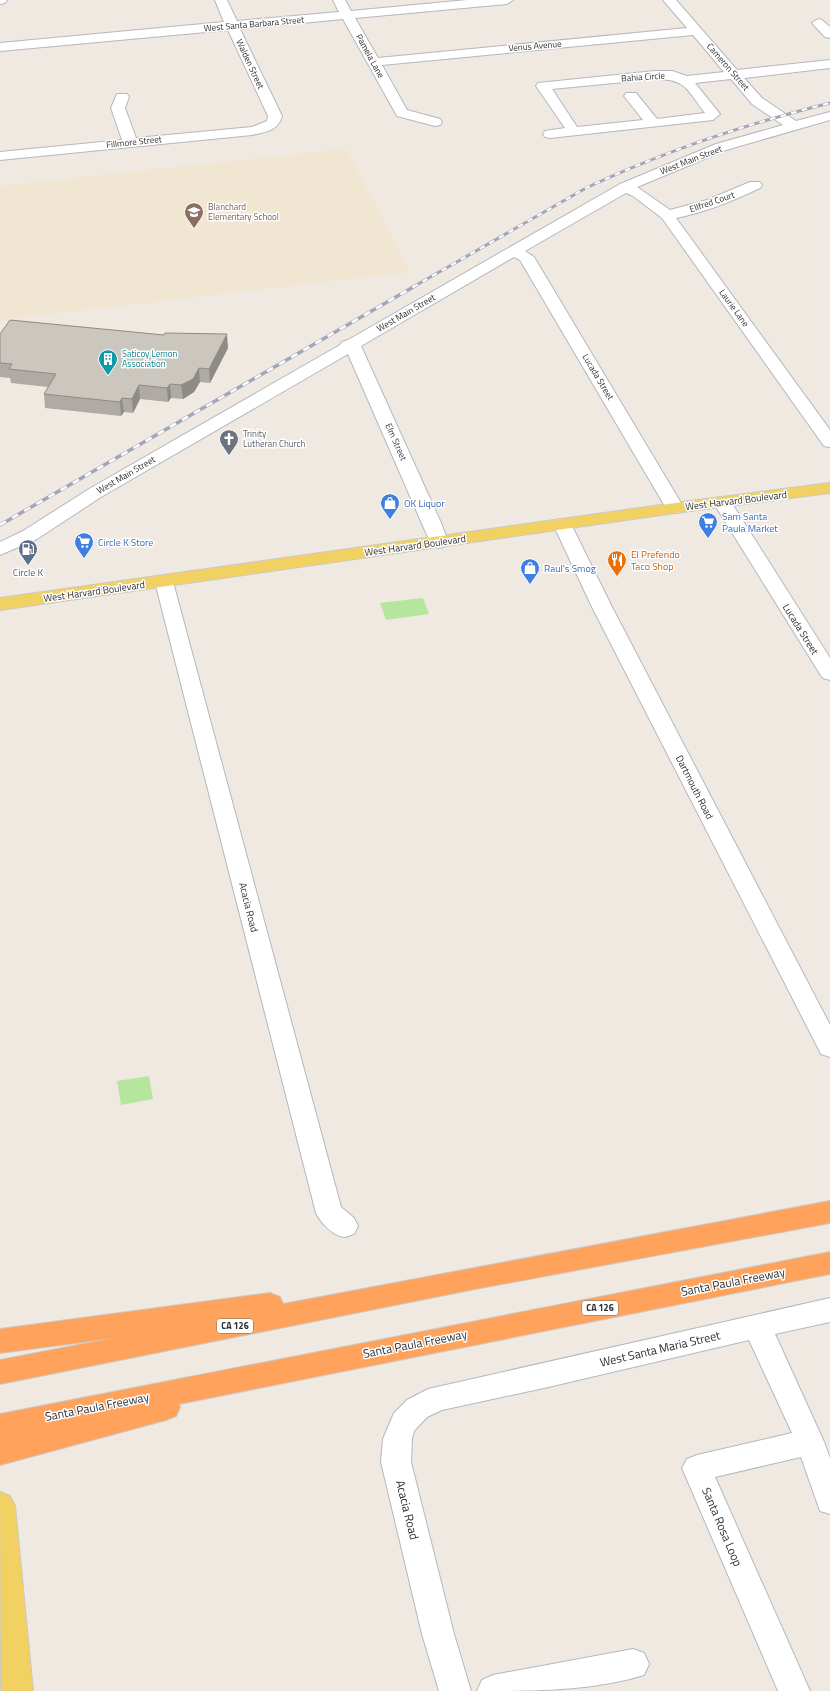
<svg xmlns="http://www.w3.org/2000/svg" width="830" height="1691" font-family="'Titillium Web',sans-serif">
	<rect width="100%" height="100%" fill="#efe9e1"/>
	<polygon fill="#f0e6d1" points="346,149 410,272 0,320 0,186"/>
	<g fill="#b6e59e">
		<polygon points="423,598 429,614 386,620 380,603"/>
		<polygon points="149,1076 153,1099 121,1105 117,1081"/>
	</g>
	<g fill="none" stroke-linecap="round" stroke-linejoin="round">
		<g stroke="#b4b7c1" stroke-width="2">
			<g id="minor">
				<polygon points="0,0 7,0 5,3 0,4"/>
				<path d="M215 0H227L237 21 339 12 333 0H345L351 11 467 0H513L507 4 355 18 378 58 687 28 663 0H676L737 70 830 60V68L744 78 762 98 796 121 830 112V120L726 150 637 187 670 210 707 200 750 182H760L762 185 760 188C733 201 706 212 676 218L830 430V447L824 446 662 218 633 196 626 193 525 251 534 257 684 508 681 512 675 513 669 512 666 508 520 260 514 257 361 346 442 525 448 542 446 546 439 548 432 546 430 542 348 354 101 497 37 539 0 555V542L23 531 89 489 340 345 342 342 348 340 620 184 716 144 783 125 752 104 731 79 695 83 720 114 713 120 550 138 545 137 543 134 545 131 565 128 536 86 538 83 655 71H672L687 76 724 72 693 35 382 65 407 110 440 119 442 122 440 125 435 126 397 116 343 19 240 29 282 116C278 131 265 132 252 135L0 160V152L122 140 111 108 117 94H127L129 97 125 108 136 138 252 127 267 121 268 116 228 30 0 51V43L224 22ZM655 79C687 79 687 90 705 113L657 119 636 93H626L624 96 643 120 577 127 552 89Z"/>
				<polygon points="818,19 822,20 830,27 830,38 825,37 812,23"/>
				<polygon points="722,497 728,498 731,502 830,658 830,680 823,678 820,674 713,502 716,498"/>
				<polygon points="562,519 568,520 571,524 612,607 830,1025 830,1057 821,1054 818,1048 592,607 553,524 556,520"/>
				<path d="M164 576 171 578 173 582 341 1207 354 1218 358 1226 354 1234C352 1234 348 1237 345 1237 334 1237 320 1222 316 1213L155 582 157 578Z"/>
				<polygon points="830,1298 830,1322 775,1334 824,1442 830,1458 830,1514 820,1511 801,1457 715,1477 810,1691 778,1691 682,1468 687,1459 697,1455 792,1433 749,1340 544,1388 442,1410 427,1417 414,1431 412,1439 411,1462 454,1634 471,1691 439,1691 422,1634 381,1462 383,1439 394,1413 407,1400 428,1389"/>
				<path d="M633 1649 644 1653 649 1664 644 1675C592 1691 532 1691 477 1691L482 1680 493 1675Z"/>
			</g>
		</g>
		<g stroke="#c9c9c9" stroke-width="2">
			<g id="major">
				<polygon points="830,483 830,493 675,513 0,610 0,598 675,503"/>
				<polygon points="0,1492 10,1496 15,1506 33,1691 1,1691"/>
			</g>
		</g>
		<g stroke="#c9c9c9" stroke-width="2">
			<g id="highway">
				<polygon points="830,1201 830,1223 470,1290 0,1384 0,1360 114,1338 0,1353 0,1329 270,1293 280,1297 283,1304"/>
				<polygon points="830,1252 830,1274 179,1404 180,1407 176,1416 166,1420 0,1465 0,1414"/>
			</g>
		</g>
		<use href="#minor" fill="#fff" fill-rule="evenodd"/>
		<use href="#major" fill="#f2d163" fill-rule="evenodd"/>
		<use href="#highway" fill="#ffa35c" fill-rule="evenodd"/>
		<g stroke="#a3a6b8" stroke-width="3">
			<path id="rail-far1" d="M413 287 586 188C665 151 746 124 830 103"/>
		</g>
		<g stroke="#a3a6b8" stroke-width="3.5">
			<polyline id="rail" points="0,525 415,286"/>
		</g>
		<use href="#rail-far1" stroke="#fff" stroke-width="2" stroke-dasharray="5.5" stroke-linecap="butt"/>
		<use href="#rail" stroke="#fff" stroke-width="2.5" stroke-dasharray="7" stroke-linecap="butt"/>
	</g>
	<polygon fill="#afaba4" points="0,334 228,348 210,383 200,382 194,392 183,399 171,398 168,402 140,399 133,413 124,412 121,416 45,408 44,394 48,387 11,383 10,378 0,377"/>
	<g fill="#8e8b86">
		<polygon points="227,334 228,348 210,383 209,369"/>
		<polygon points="199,368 200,382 194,392 183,399 181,385"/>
		<polygon points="170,384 171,398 168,402 167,388"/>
		<polygon points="139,385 140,399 133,413 132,399"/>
		<polygon points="122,398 124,412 121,416 120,402"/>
	</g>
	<polygon fill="#cbc7bf" stroke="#8e8b86" points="10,320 164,335 165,333 227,334 209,369 199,368 193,379 181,385 170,384 167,388 139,385 132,399 122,398 120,402 44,394 56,374 9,369 12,364 0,363 0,334"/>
	<defs>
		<g id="school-pin" transform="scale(1)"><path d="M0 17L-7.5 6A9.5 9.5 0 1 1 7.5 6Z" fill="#8d6e63" stroke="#fff"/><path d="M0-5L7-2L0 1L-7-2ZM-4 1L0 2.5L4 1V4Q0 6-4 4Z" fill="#fff"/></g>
		<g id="building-pin" transform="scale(1)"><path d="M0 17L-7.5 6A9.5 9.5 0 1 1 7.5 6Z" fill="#0f9aa8" stroke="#fff"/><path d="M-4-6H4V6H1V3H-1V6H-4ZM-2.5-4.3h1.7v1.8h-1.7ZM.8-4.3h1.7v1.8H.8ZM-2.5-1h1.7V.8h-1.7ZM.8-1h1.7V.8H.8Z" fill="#fff"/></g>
		<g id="church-pin" transform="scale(1)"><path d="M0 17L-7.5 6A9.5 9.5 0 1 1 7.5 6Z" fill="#6b7280" stroke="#fff"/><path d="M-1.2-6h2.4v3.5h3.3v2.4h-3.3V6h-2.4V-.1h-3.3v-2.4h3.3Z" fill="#fff"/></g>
		<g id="shop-pin" transform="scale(1)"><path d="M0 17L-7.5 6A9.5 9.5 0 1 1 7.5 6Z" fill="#3f7fe0" stroke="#fff"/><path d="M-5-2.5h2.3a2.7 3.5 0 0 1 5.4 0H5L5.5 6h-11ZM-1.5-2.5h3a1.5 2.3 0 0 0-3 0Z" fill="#fff"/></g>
		<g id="supermarket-pin" transform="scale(1)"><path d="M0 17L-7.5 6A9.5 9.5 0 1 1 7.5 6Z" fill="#3f7fe0" stroke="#fff"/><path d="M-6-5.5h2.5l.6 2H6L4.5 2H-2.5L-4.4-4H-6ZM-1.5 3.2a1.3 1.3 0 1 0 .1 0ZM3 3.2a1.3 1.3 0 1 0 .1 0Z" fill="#fff"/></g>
		<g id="fuel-pin" transform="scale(1)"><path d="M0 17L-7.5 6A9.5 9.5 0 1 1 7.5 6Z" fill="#5c6f8a" stroke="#fff"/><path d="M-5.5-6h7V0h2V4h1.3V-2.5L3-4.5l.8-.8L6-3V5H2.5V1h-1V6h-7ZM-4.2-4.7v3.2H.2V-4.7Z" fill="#fff"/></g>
		<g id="restaurant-pin" transform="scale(1)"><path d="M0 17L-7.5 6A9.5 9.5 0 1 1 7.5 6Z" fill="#e8710a" stroke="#fff"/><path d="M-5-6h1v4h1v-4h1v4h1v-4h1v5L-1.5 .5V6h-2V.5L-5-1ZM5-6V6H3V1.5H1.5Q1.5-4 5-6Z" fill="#fff"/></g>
	</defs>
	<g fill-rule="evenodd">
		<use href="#school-pin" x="194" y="212"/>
		<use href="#building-pin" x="108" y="359"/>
		<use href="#church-pin" x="229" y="439"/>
		<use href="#shop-pin" x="390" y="503"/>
		<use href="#supermarket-pin" x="708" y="522"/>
		<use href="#supermarket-pin" x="84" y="542"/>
		<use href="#fuel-pin" x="28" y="549"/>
		<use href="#restaurant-pin" x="617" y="560"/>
		<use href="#shop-pin" x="530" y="568"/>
	</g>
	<g text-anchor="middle" stroke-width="3" stroke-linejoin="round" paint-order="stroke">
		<g font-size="9" fill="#2e2e2e" stroke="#fff">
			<text transform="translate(254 24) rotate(-5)" y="3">West Santa Barbara Street</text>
			<text transform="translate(535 46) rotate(-5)" y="3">Venus Avenue</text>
			<text transform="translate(370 56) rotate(61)" y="3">Pamela Lane</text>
			<text transform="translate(250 64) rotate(65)" y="3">Walden Street</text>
			<text transform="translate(728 67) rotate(49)" y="3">Cameron Street</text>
			<text transform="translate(643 77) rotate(-4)" y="3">Bahia Circle</text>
			<text transform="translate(134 142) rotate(-6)" y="3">Fillmore Street</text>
			<text transform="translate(691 160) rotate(-21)" y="3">West Main Street</text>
			<text transform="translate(712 202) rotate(-19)" y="3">Ellfred Court</text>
			<text transform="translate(734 308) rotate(54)" y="3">Laurie Lane</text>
			<text transform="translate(406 313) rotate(-30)" y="3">West Main Street</text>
			<text transform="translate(598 377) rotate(59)" y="3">Lucada Street</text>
			<text transform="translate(396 442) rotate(66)" y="3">Elm Street</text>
			<text transform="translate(126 475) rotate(-30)" y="3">West Main Street</text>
		</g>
		<g font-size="9" fill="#785e54" stroke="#fff" text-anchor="start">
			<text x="208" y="210">Blanchard<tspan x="208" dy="10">Elementary School</tspan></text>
		</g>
		<g font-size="9" fill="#0d838f" stroke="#fff" text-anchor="start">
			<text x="122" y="357">Saticoy Lemon<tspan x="122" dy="10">Association</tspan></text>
		</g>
		<g font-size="9" fill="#5b616d" stroke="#fff" text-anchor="start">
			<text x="243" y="437">Trinity<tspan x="243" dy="10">Lutheran Church</tspan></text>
		</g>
		<g fill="#fff" stroke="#6d6d6d" stroke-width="1">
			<rect x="582" y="1301" width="36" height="14" rx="3"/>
			<rect x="217" y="1319" width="36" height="14" rx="3"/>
		</g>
		<g font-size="9" font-weight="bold" fill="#2e2e2e">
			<text x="600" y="1311">CA 126</text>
			<text x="235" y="1329">CA 126</text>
		</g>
		<g font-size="10" fill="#2e2e2e" stroke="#fff">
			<text transform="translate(736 500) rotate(-7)" y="4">West Harvard Boulevard</text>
			<text transform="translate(415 545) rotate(-8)" y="4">West Harvard Boulevard</text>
			<text transform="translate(94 591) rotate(-8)" y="4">West Harvard Boulevard</text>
			<text transform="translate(801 629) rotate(58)" y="4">Lucada Street</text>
			<text transform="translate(695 787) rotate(63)" y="4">Dartmouth Road</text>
			<text transform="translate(249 907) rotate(76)" y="4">Acacia Road</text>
		</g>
		<g font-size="10" fill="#366cbe" stroke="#fff" text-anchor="start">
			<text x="404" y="507">OK Liquor</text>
			<text x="722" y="520">Sam Santa<tspan x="722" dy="12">Paula Market</tspan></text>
			<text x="98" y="546">Circle K Store</text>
			<text x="544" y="572">Raul's Smog</text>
		</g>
		<g font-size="10" fill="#c56008" stroke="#fff" text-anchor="start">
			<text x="631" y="558">El Preferido<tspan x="631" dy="12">Taco Shop</tspan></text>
		</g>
		<g font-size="10" fill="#4e5e75" stroke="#fff">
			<text x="28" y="576">Circle K</text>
		</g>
		<g font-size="12" fill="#2e2e2e" stroke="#fff">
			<text transform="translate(733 1282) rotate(-11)" y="4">Santa Paula Freeway</text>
			<text transform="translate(415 1344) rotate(-11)" y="4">Santa Paula Freeway</text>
			<text transform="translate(660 1349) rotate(-13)" y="4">West Santa Maria Street</text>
			<text transform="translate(97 1407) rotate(-11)" y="4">Santa Paula Freeway</text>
			<text transform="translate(407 1510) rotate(76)" y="4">Acacia Road</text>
			<text transform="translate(722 1527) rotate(67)" y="4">Santa Rosa Loop</text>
		</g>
	</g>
</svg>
